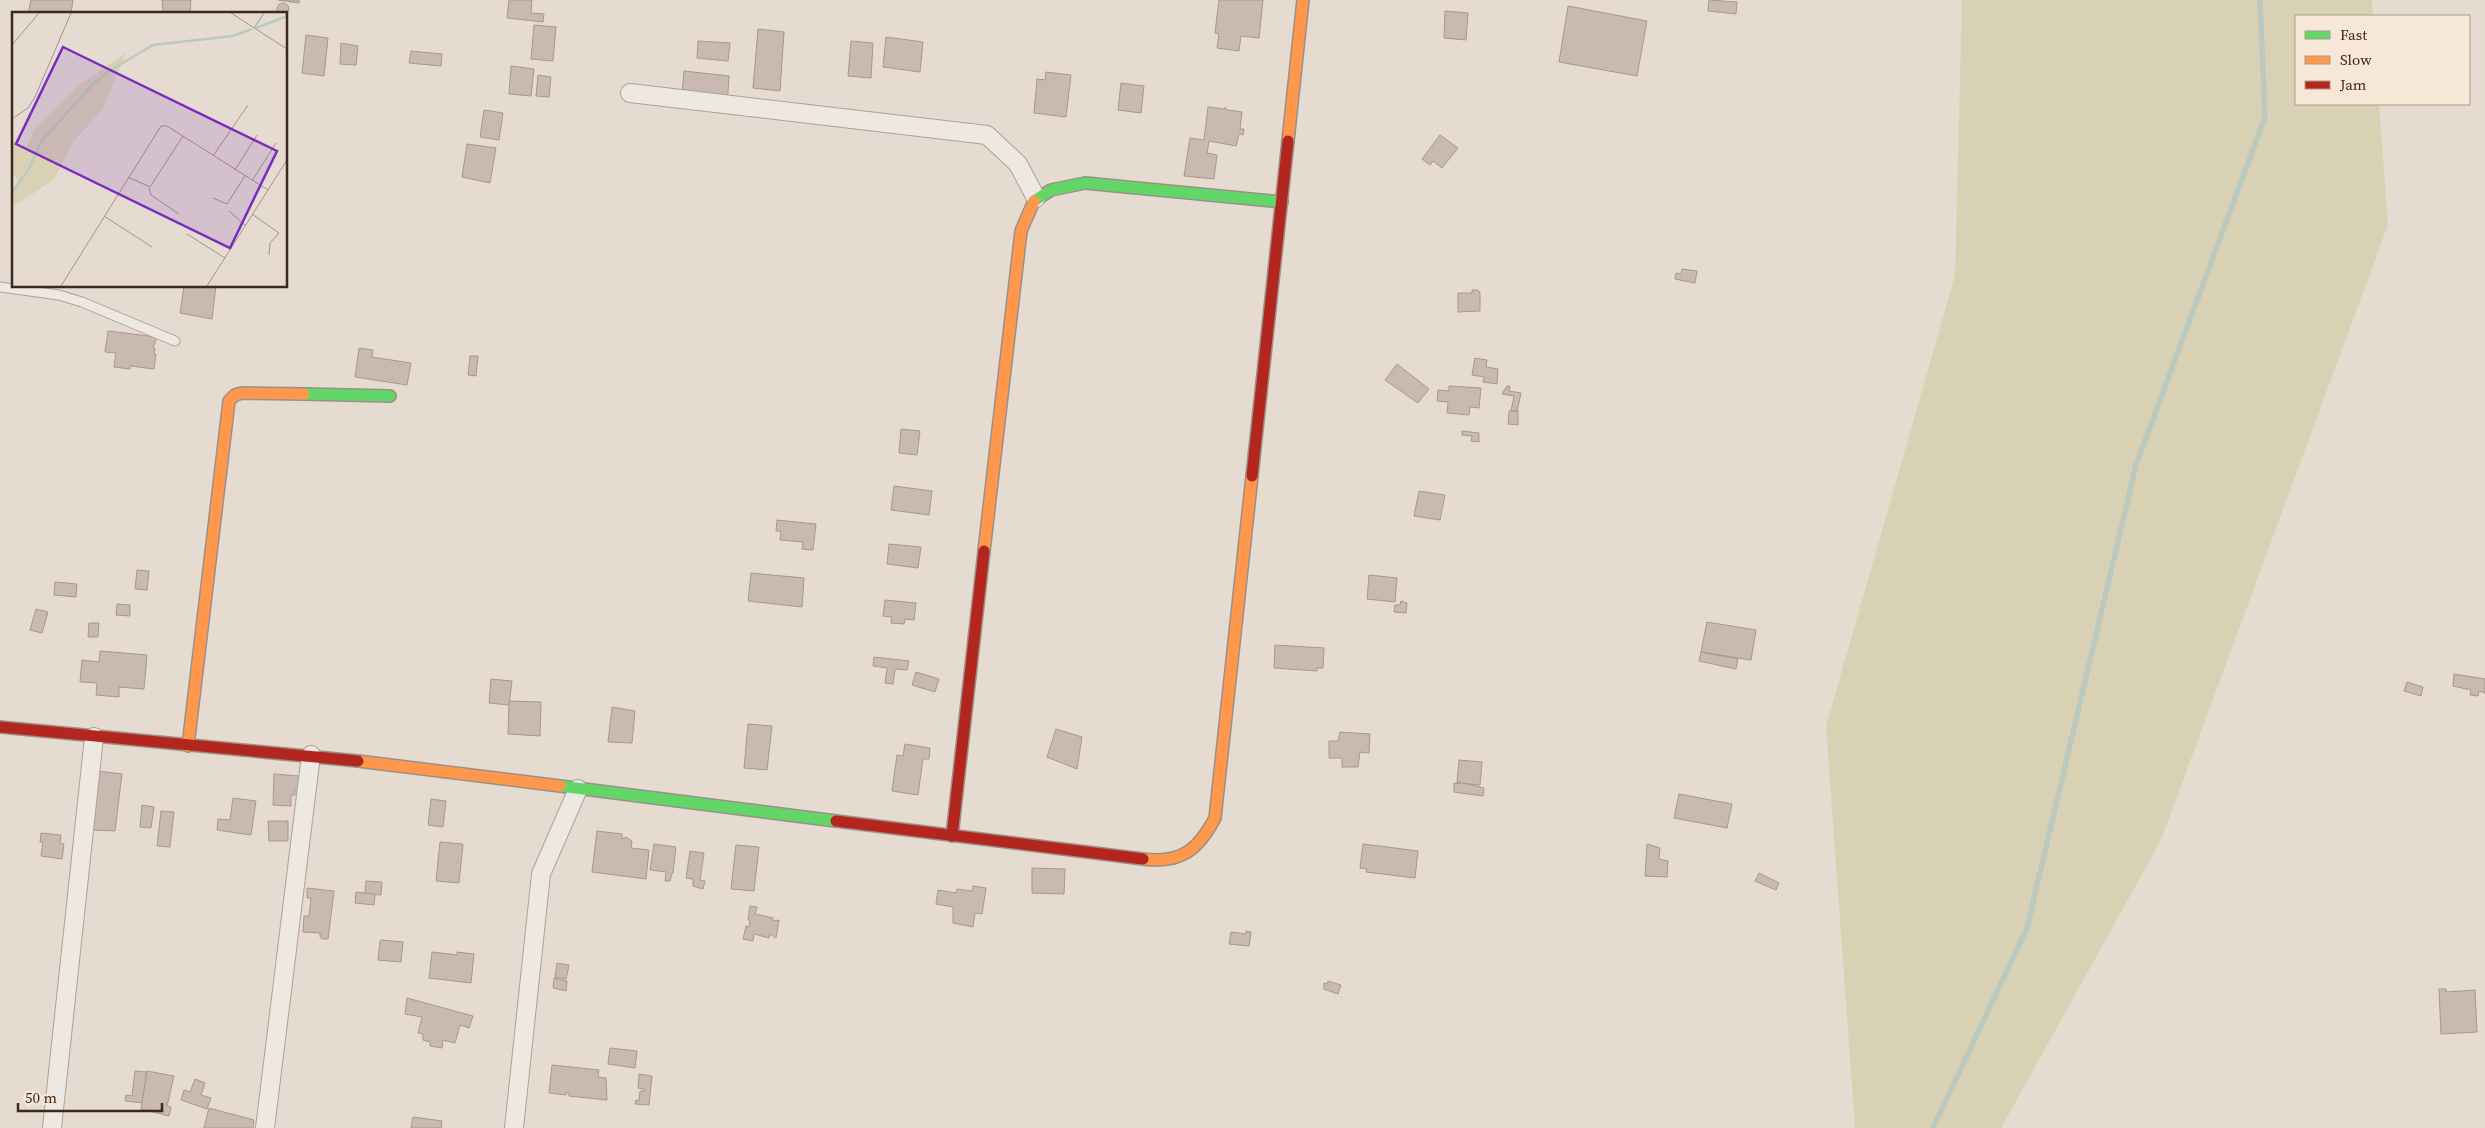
<svg xmlns="http://www.w3.org/2000/svg" width="2485" height="1128" font-family="'Source Serif 4',serif">
	<rect width="100%" height="100%" fill="#e6dbd0"/>
	<polygon fill="#d9d1b3" points="1962,0 2372,0 2373,16 2296,16 2296,104 2379,104 2388,225 2161,840 2001,1128 1855,1128 1826,726 1955,275"/>
	<g fill="none" stroke-linecap="round" stroke-linejoin="round">
		<polyline stroke="#bbcabe" stroke-width="5.5" points="1933,1128 2027,928 2136,465 2265,117 2260,0"/>
	</g>
	<g fill="#cab9b1" stroke="#a7978f">
		<polygon points="31,0 73,0 71,14 28,14"/>
		<polygon points="162,0 191,0 190,14 163,12"/>
		<polygon points="278,0 299,0 299,3"/>
		<polygon points="509,0 532,0 531,13 544,14 543,22 507,18"/>
		<polygon points="1219,0 1263,0 1259,38 1241,36 1239,51 1217,48 1219,34 1215,33"/>
		<polygon points="1709,0 1737,2 1736,14 1708,11"/>
		<circle cx="283" cy="9" r="6"/>
		<polygon points="1568,6 1647,21 1637,76 1559,62"/>
		<polygon points="1445,11 1468,13 1466,40 1444,38"/>
		<polygon points="534,25 556,27 553,61 531,59"/>
		<polygon points="758,29 784,32 780,91 753,88"/>
		<polygon points="306,35 328,38 324,76 302,73"/>
		<polygon points="886,37 923,42 920,72 883,67"/>
		<polygon points="698,41 730,43 728,61 697,58"/>
		<polygon points="851,41 873,43 871,78 848,76"/>
		<polygon points="341,43 358,46 356,65 340,64"/>
		<polygon points="411,51 442,54 441,66 409,63"/>
		<polygon points="511,66 534,69 531,96 509,94"/>
		<polygon points="684,71 729,76 727,107 681,103"/>
		<polygon points="1046,72 1071,75 1066,117 1034,113 1037,79 1045,80"/>
		<polygon points="538,75 551,77 549,97 536,96"/>
		<polygon points="1121,83 1144,86 1141,113 1118,110"/>
		<polygon points="1208,107 1225,109 1225,107 1227,110 1242,112 1240,129 1244,129 1243,135 1239,134 1236,146 1209,141 1207,153 1217,155 1214,179 1184,176 1190,138 1204,140"/>
		<polygon points="484,110 503,113 499,140 480,137"/>
		<polygon points="1440,135 1458,148 1442,168 1433,161 1430,165 1422,159"/>
		<polygon points="467,144 496,148 490,183 462,177"/>
		<polygon points="1682,269 1697,271 1695,283 1675,279 1676,273 1681,274"/>
		<polygon points="184,286 216,286 212,319 180,313"/>
		<polygon points="1472,290 1478,290 1480,293 1480,311 1458,312 1458,293 1472,293"/>
		<polygon points="108,331 157,337 153,348 155,348 154,354 156,354 154,369 130,366 130,369 114,367 116,353 105,352"/>
		<polygon points="359,348 373,350 372,357 411,363 407,385 355,377"/>
		<polygon points="470,356 478,356 476,376 468,375"/>
		<polygon points="1475,358 1487,360 1486,367 1498,369 1497,384 1483,382 1484,377 1472,375"/>
		<polygon points="1397,364 1429,389 1418,403 1385,380"/>
		<polygon points="1449,386 1481,388 1479,408 1470,407 1469,415 1447,413 1448,402 1437,401 1438,390 1449,391"/>
		<polygon points="1507,386 1510,386 1509,391 1521,393 1517,411 1511,411 1514,396 1502,394"/>
		<polygon points="1509,411 1518,411 1518,425 1508,424"/>
		<polygon points="901,429 920,431 917,455 899,453"/>
		<polygon points="1462,431 1479,433 1479,442 1471,441 1472,436 1462,435"/>
		<polygon points="894,486 932,491 929,515 891,510"/>
		<polygon points="1419,491 1445,495 1440,520 1414,516"/>
		<polygon points="777,520 816,524 813,550 802,549 803,542 780,540 781,531 776,531"/>
		<polygon points="889,544 921,547 918,568 887,564"/>
		<polygon points="137,570 149,571 147,590 135,589"/>
		<polygon points="751,573 804,578 802,607 748,601"/>
		<polygon points="1369,575 1397,578 1395,602 1367,599"/>
		<polygon points="55,582 77,584 76,597 54,595"/>
		<polygon points="885,600 916,603 914,620 905,619 904,624 891,623 892,617 883,616"/>
		<polygon points="1401,601 1407,603 1406,613 1394,612 1395,605 1400,605"/>
		<polygon points="117,604 130,605 130,616 116,615"/>
		<polygon points="36,609 48,612 42,633 30,630"/>
		<polygon points="1707,622 1756,630 1751,660 1701,652"/>
		<polygon points="89,623 99,623 98,637 88,637"/>
		<polygon points="1275,645 1324,648 1323,668 1317,668 1317,671 1274,668"/>
		<polygon points="100,651 147,655 144,689 119,687 119,697 96,695 97,683 80,682 82,660 99,662"/>
		<polygon points="1701,652 1738,659 1736,669 1699,661"/>
		<polygon points="874,657 909,661 907,670 895,669 893,684 885,683 887,668 873,666"/>
		<polygon points="916,672 939,679 935,692 912,685"/>
		<polygon points="2454,674 2485,679 2485,693 2479,691 2478,696 2470,695 2471,690 2453,686"/>
		<polygon points="491,679 512,681 509,705 489,703"/>
		<polygon points="2407,682 2423,687 2421,696 2404,691"/>
		<polygon points="509,701 541,702 540,736 508,734"/>
		<polygon points="612,707 635,711 632,743 608,742"/>
		<polygon points="748,724 772,726 767,770 744,768"/>
		<polygon points="1056,729 1082,737 1077,769 1047,757"/>
		<polygon points="1340,732 1370,734 1369,753 1360,752 1358,767 1342,767 1342,758 1329,758 1329,741 1338,741"/>
		<polygon points="905,744 930,748 929,759 923,759 918,795 892,791 897,755 903,756"/>
		<polygon points="1459,760 1482,762 1480,785 1457,783"/>
		<polygon points="97,771 122,774 115,831 90,830"/>
		<polygon points="274,774 299,776 298,790 295,789 295,795 291,795 291,806 273,805"/>
		<polygon points="1459,782 1484,788 1483,796 1454,792 1454,783 1459,784"/>
		<polygon points="1679,794 1732,804 1727,828 1674,818"/>
		<polygon points="233,798 256,801 251,835 217,830 218,819 230,820"/>
		<polygon points="431,799 446,801 443,827 428,825"/>
		<polygon points="142,805 154,807 151,828 140,827"/>
		<polygon points="161,811 174,812 170,847 157,846"/>
		<polygon points="268,821 288,821 288,841 269,841"/>
		<polygon points="597,831 622,834 622,839 626,837 632,841 631,848 649,850 646,879 592,872"/>
		<polygon points="41,833 61,835 60,843 64,844 62,859 41,856 43,842 40,842"/>
		<polygon points="440,842 463,844 459,883 436,881"/>
		<polygon points="654,844 676,847 673,873 672,873 670,881 665,881 666,872 650,870"/>
		<polygon points="1363,844 1418,851 1415,878 1366,872 1367,869 1360,868"/>
		<polygon points="1647,844 1660,848 1659,859 1668,861 1667,877 1645,876"/>
		<polygon points="736,845 759,847 754,891 731,889"/>
		<polygon points="690,851 704,853 700,880 705,881 703,889 693,886 693,879 686,878"/>
		<polygon points="1032,868 1065,869 1064,894 1032,893"/>
		<polygon points="1759,873 1779,883 1776,890 1755,881"/>
		<polygon points="366,881 382,882 381,895 365,894"/>
		<polygon points="973,886 986,888 982,914 975,913 973,927 953,923 953,907 936,904 938,890 956,893 957,889 972,891"/>
		<polygon points="307,888 334,891 328,939 322,939 320,937 320,933 303,932 304,916 309,916 311,898 307,898"/>
		<polygon points="356,892 375,894 374,905 355,903"/>
		<polygon points="750,906 757,907 755,914 773,918 773,921 779,920 776,938 770,934 769,938 754,934 753,941 743,939 746,926 749,927 750,922 748,919"/>
		<polygon points="1246,931 1251,932 1249,946 1229,944 1231,932 1246,934"/>
		<polygon points="382,940 403,942 401,962 378,960 380,941"/>
		<polygon points="432,952 457,955 457,952 474,954 471,983 429,978"/>
		<polygon points="557,963 569,965 566,979 555,977"/>
		<polygon points="554,978 567,981 566,991 553,988"/>
		<polygon points="1328,981 1341,985 1338,994 1324,989 1324,983 1327,984"/>
		<polygon points="2439,989 2446,989 2446,992 2475,990 2477,1032 2441,1034"/>
		<polygon points="407,998 473,1016 469,1028 460,1025 455,1043 443,1040 442,1048 430,1046 430,1042 423,1040 423,1034 418,1033 422,1017 405,1014"/>
		<polygon points="610,1048 637,1051 635,1068 608,1064"/>
		<polygon points="552,1065 599,1070 598,1077 606,1078 607,1100 569,1096 569,1093 566,1093 566,1095 549,1093"/>
		<polygon points="135,1071 147,1072 143,1103 125,1101 126,1095 132,1096"/>
		<polygon points="147,1071 174,1076 167,1106 171,1107 169,1116 141,1109"/>
		<polygon points="639,1074 652,1076 649,1105 635,1104 636,1100 639,1101 640,1091 644,1091 644,1089 638,1088"/>
		<polygon points="195,1079 205,1083 201,1095 211,1098 207,1109 181,1100 184,1090 190,1092"/>
		<polygon points="209,1108 254,1120 253,1128 204,1128"/>
		<polygon points="413,1117 442,1121 441,1128 411,1128"/>
	</g>
	<g fill="none" stroke-linecap="round" stroke-linejoin="round">
		<g stroke="#aca198" stroke-width="11">
			<polyline id="lane" points="0,287 59,295 82,302 175,341"/>
		</g>
		<g stroke="#aca198" stroke-width="20">
			<g id="street">
				<polyline points="630,93 987,135 1018,164 1036,198"/>
				<polyline points="52,1128 94,737"/>
				<polyline points="265,1128 311,755"/>
				<polyline points="514,1128 541,874 578,789"/>
			</g>
		</g>
		<g stroke="#9b9088" stroke-width="14">
			<g id="fast">
				<polyline points="1034,201 1051,190 1085,183 1282,202"/>
				<polyline points="304,394 390,396"/>
				<polyline points="560,786 836,821"/>
			</g>
		</g>
		<g stroke="#9b9088" stroke-width="14">
			<g id="slow">
				<polyline points="1288,141 1303,0"/>
				<polyline points="984,551 1021,231 1034,201"/>
				<polyline points="188,746 229,401 235,395 242,393 304,394"/>
				<polyline points="358,761 560,786"/>
				<path d="M1143 859C1181 864 1198 850 1215 818L1252 476"/>
			</g>
		</g>
		<g stroke="#9b9088" stroke-width="14">
			<g id="jam">
				<polyline points="1252,476 1288,141"/>
				<polyline points="0,727 358,761"/>
				<polyline points="836,821 1143,859"/>
				<polyline points="952,836 984,551"/>
			</g>
		</g>
		<use href="#lane" stroke="#eee8e2" stroke-width="9"/>
		<use href="#street" stroke="#eee8e2" stroke-width="18"/>
		<use href="#fast" stroke="#63d668" stroke-width="11"/>
		<use href="#slow" stroke="#ff974d" stroke-width="11"/>
		<use href="#jam" stroke="#b3261e" stroke-width="11"/>
	</g>
	<g transform="translate(12 12)">
		<rect width="275" height="275" fill="#e6dbd0"/>
		<path d="M114 41 91 97 61 130 42 168 0 195V179L6 171 3 163H0V126L13 140 22 117 67 73Z" fill="#d9d1b3"/>
		<path fill="none" stroke="#bbcabe" stroke-width="2.5" d="M244 16 275 4M0 180 17 157 28 131 82 71 99 58 141 33 221 24 240 17"/>
		<path fill="none" stroke="#a2938a" stroke-width="1" d="M219 1 275 37M242 16 252 1M0 33 27 1M0 107 16 96 23 85 59 1M201 144 236 93M223 158 245 123M116 165 138 175 171 124M240 169 264 131M137 176 139 183 167 202M201 186 215 192 233 164M217 199 233 213M240 202 267 221 258 231 257 243M92 204 140 235M175 222 213 246M49 274 149 114H155L256 178M195 274 275 148"/>
		<path fill="#7b2cbf" fill-opacity="0.15" stroke="#7b2cbf" stroke-width="2.5" d="M51 35 265 139 218 236 4 132Z"/>
		<rect width="275" height="275" fill="none" stroke="#3c2820" stroke-width="2.5"/>
	</g>
	<rect x="2295" y="15" width="175" height="90" fill="#f6e7d7" stroke="#ac9b8e"/>
	<rect x="2305" y="31" width="25" height="8" fill="#63d668" stroke="#ac9b8e"/>
	<text x="2340" y="40" font-size="15" fill="#3c2820">Fast</text>
	<rect x="2305" y="56" width="25" height="8" fill="#ff974d" stroke="#ac9b8e"/>
	<text x="2340" y="65" font-size="15" fill="#3c2820">Slow</text>
	<rect x="2305" y="81" width="25" height="8" fill="#b3261e" stroke="#ac9b8e"/>
	<text x="2340" y="90" font-size="15" fill="#3c2820">Jam</text>
	<path d="M18 1103v8h144v-8" fill="none" stroke="#3c2820" stroke-width="2.5"/>
	<text x="25" y="1103" font-size="15" fill="#3c2820" stroke="#f6e7d7" stroke-width="4" paint-order="stroke">50 m</text>
</svg>
